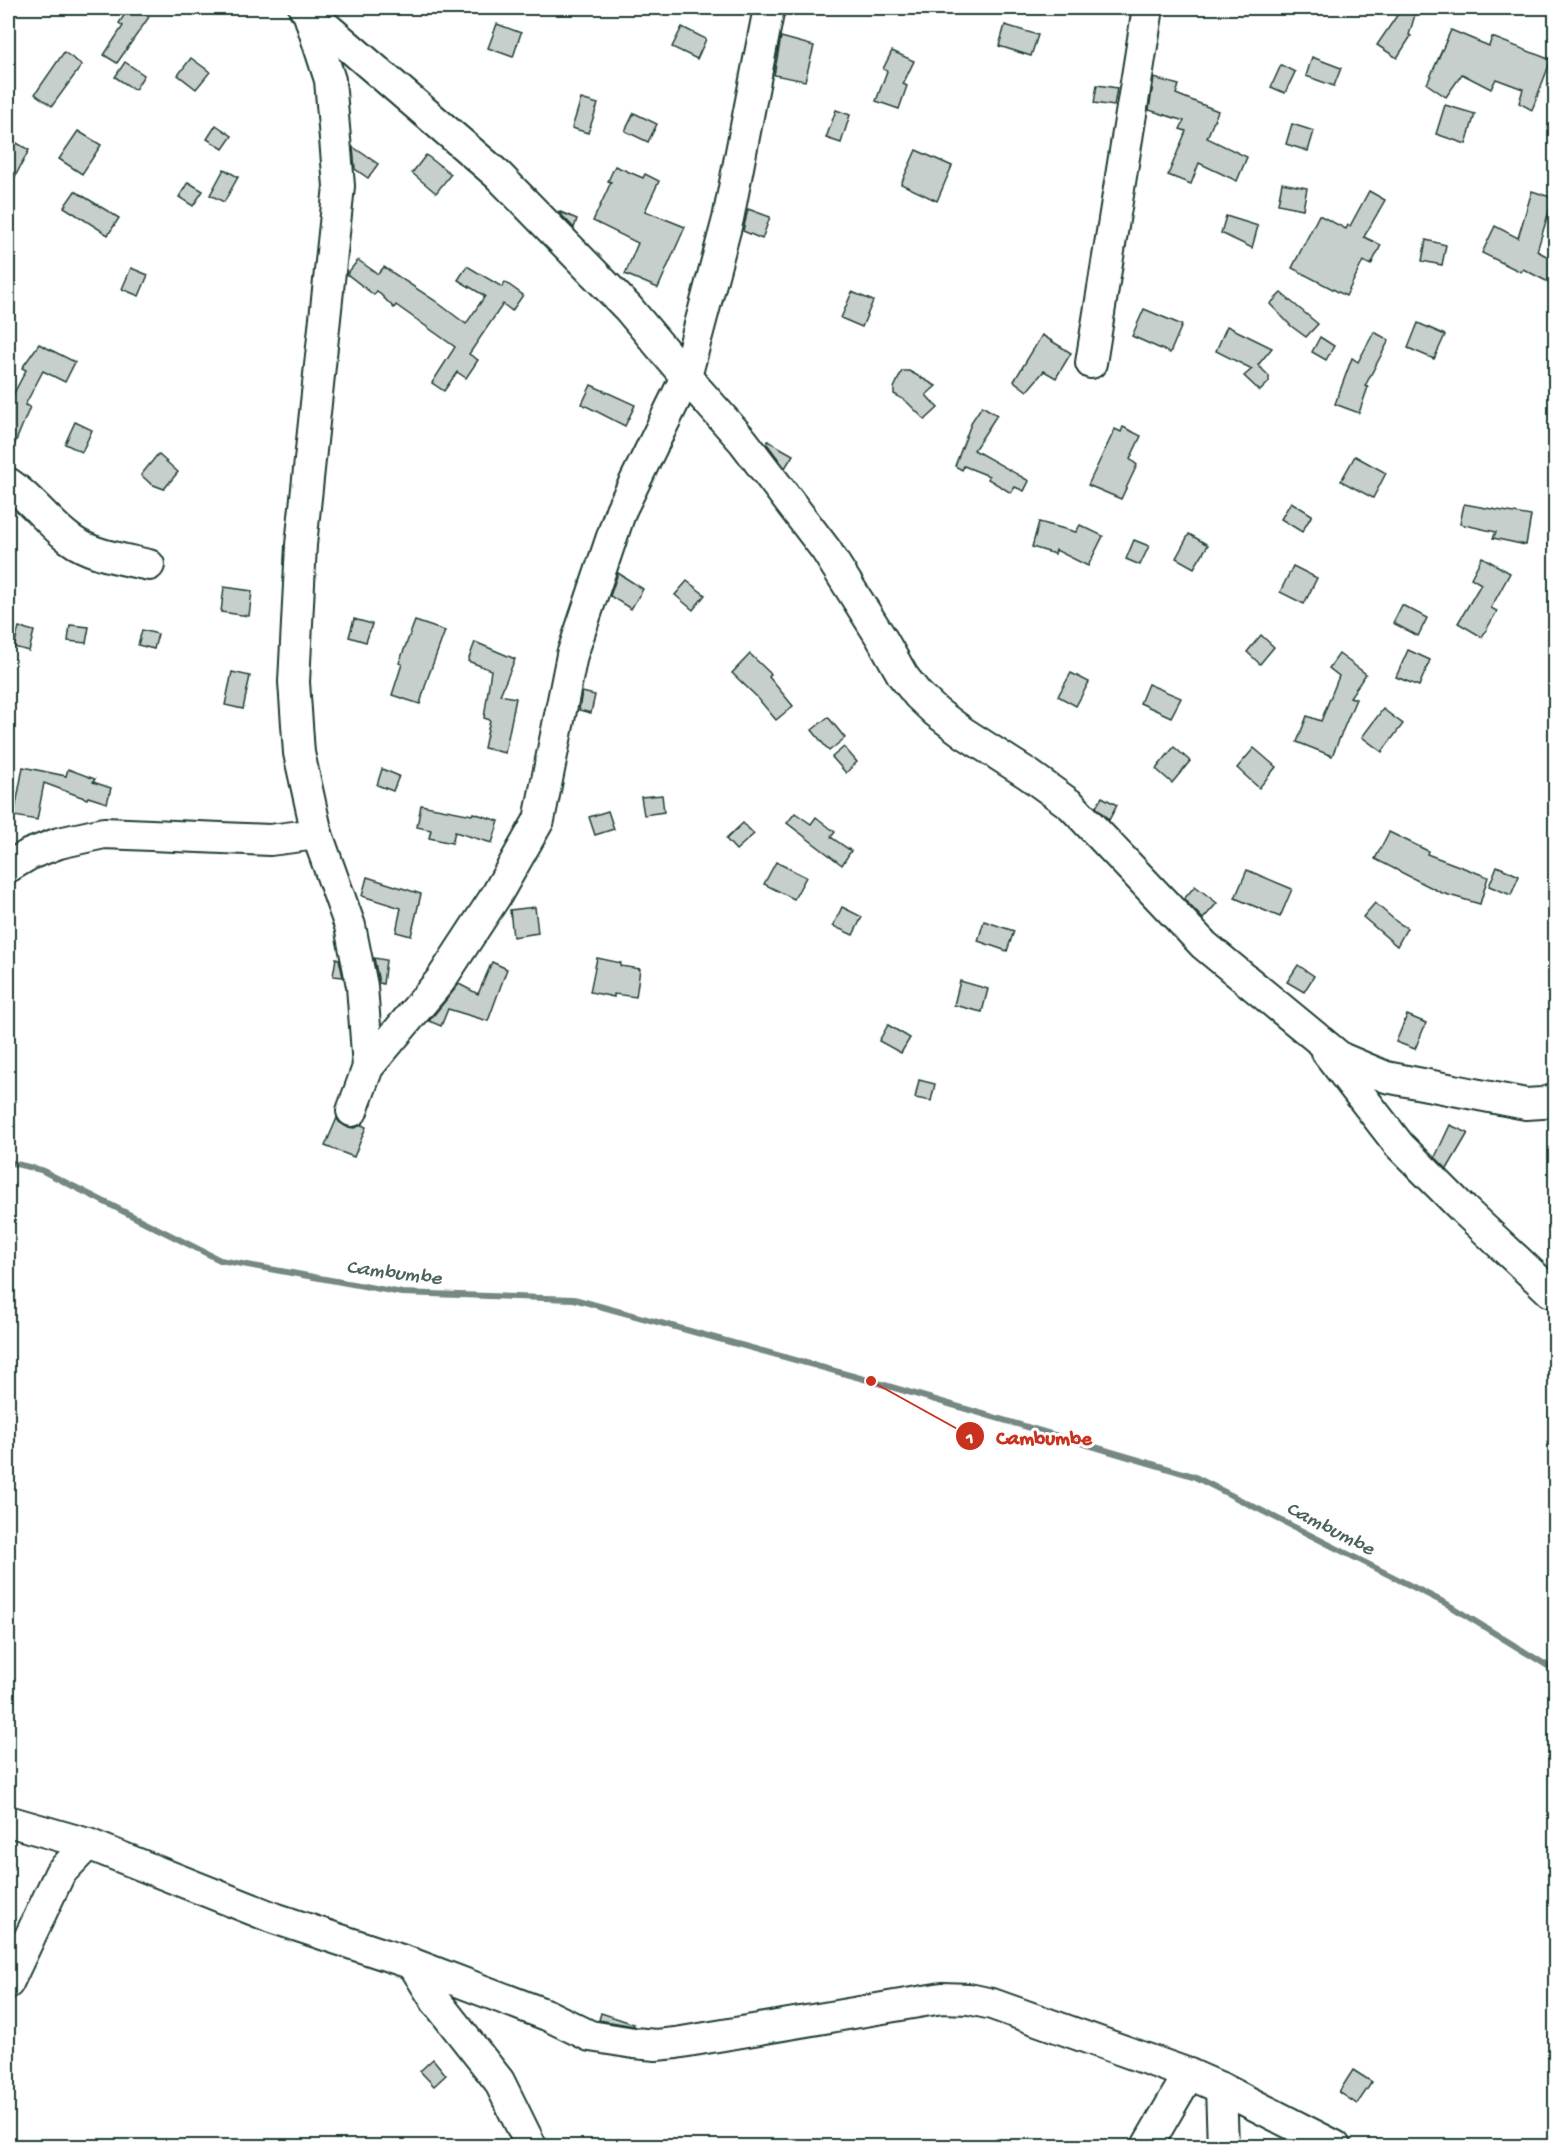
<svg xmlns="http://www.w3.org/2000/svg" width="1563" height="2154" font-family="'Gochi Hand',sans-serif">
	<rect width="100%" height="100%" fill="#fff"/>
	<filter id="ink" filterUnits="userSpaceOnUse"><feTurbulence type="fractalNoise" baseFrequency=".0167" numOctaves="2"/><feDisplacementMap in="SourceGraphic" scale="12" xChannelSelector="R" yChannelSelector="G"/><feConvolveMatrix kernelMatrix="1 2 1 2 8 2 1 2 1" color-interpolation-filters="sRGB"/></filter>
	<g filter="url(#ink)">
		<g fill="none" stroke-linecap="round" stroke-linejoin="round">
			<polyline stroke="#758883" stroke-width="6" points="8,1162 41,1170 220,1260 402,1293 574,1299 871,1381 1193,1476 1447,1604 1556,1671"/>
		</g>
		<g fill="#c7cfcc" stroke="#1f3d34" stroke-width="1.5">
			<polygon points="129,8 135,8 149,17 117,63 104,55 123,26 119,23"/>
			<polygon points="1402,8 1417,8 1409,35 1411,36 1397,58 1377,45"/>
			<polygon points="497,24 521,33 513,57 488,48"/>
			<polygon points="1005,25 1038,35 1031,56 999,46"/>
			<polygon points="682,27 706,39 697,59 672,47"/>
			<polygon points="1451,30 1489,46 1492,37 1551,60 1532,110 1519,103 1523,89 1496,79 1491,89 1462,74 1446,97 1427,84"/>
			<polygon points="781,37 814,46 805,81 774,75"/>
			<polygon points="892,51 914,61 903,84 907,86 899,109 876,101 887,71 883,69"/>
			<polygon points="64,52 82,65 52,106 35,94"/>
			<polygon points="1312,57 1341,68 1334,86 1306,76"/>
			<polygon points="191,58 210,72 196,89 178,75"/>
			<polygon points="125,62 144,75 135,90 115,77"/>
			<polygon points="1281,65 1295,72 1285,93 1271,87"/>
			<polygon points="1154,78 1179,85 1176,94 1218,111 1207,138 1247,157 1237,181 1199,163 1191,184 1168,175 1186,131 1180,129 1184,121 1149,110"/>
			<polygon points="1097,85 1117,88 1114,106 1094,103"/>
			<polygon points="581,99 598,104 588,133 572,128"/>
			<polygon points="1445,105 1475,114 1466,144 1436,134"/>
			<polygon points="836,110 850,115 841,143 826,138"/>
			<polygon points="634,113 657,124 648,142 625,131"/>
			<polygon points="1292,124 1314,131 1308,151 1286,144"/>
			<polygon points="216,125 232,136 223,149 207,139"/>
			<polygon points="78,131 101,145 82,174 59,159"/>
			<polygon points="15,142 29,150 8,190 8,157"/>
			<polygon points="353,147 378,164 368,178 355,169"/>
			<polygon points="916,150 952,166 937,201 901,184"/>
			<polygon points="426,155 451,174 436,193 412,173"/>
			<polygon points="615,166 643,178 645,174 659,181 645,211 685,227 658,288 625,274 638,243 593,221 611,182 608,181"/>
			<polygon points="224,169 238,177 224,202 210,195"/>
			<polygon points="188,182 203,191 193,206 179,197"/>
			<polygon points="1282,183 1307,188 1303,209 1278,204"/>
			<polygon points="75,191 119,218 108,235 64,207"/>
			<polygon points="1369,191 1385,200 1364,237 1381,245 1371,265 1363,261 1346,296 1292,268 1319,215 1346,229 1348,225 1350,226"/>
			<polygon points="1532,191 1553,198 1537,251 1556,261 1556,286 1523,269 1521,272 1482,253 1495,226 1518,238"/>
			<polygon points="748,209 770,217 762,239 743,231"/>
			<polygon points="558,211 577,219 574,228"/>
			<polygon points="1226,216 1258,226 1252,248 1221,233"/>
			<polygon points="1426,240 1446,245 1442,265 1422,261"/>
			<polygon points="358,260 378,274 384,267 434,300 466,324 485,296 458,280 467,266 502,287 505,282 523,295 512,311 503,304 469,354 478,360 466,378 457,372 444,391 432,383 455,347 396,305 394,308 377,291 374,295 347,274"/>
			<polygon points="131,268 148,275 139,296 122,289"/>
			<polygon points="852,292 873,301 862,327 841,318"/>
			<polygon points="1281,293 1318,324 1306,337 1291,326 1270,304"/>
			<polygon points="1144,309 1182,325 1170,353 1132,336"/>
			<polygon points="1418,323 1445,335 1434,359 1408,348"/>
			<polygon points="1227,326 1272,348 1258,365 1269,376 1269,382 1260,391 1244,376 1252,369 1216,351"/>
			<polygon points="1374,332 1389,340 1365,386 1368,387 1359,413 1335,404 1352,358 1358,362"/>
			<polygon points="1042,335 1071,353 1056,378 1044,371 1027,391 1014,381"/>
			<polygon points="1320,337 1334,346 1326,360 1312,352"/>
			<polygon points="39,344 75,362 65,382 43,371 25,405 30,407 8,460 8,397 11,399 26,370 22,368"/>
			<polygon points="902,371 909,371 936,386 926,395 938,408 925,420 906,401 894,394 894,388"/>
			<polygon points="591,385 635,405 625,426 582,404"/>
			<polygon points="982,406 997,415 974,450 1029,481 1024,491 1015,487 1011,493 988,479 989,476 964,466 962,470 955,466 972,421"/>
			<polygon points="75,422 92,430 82,452 65,444"/>
			<polygon points="1123,427 1141,436 1130,459 1137,465 1121,499 1088,485 1115,429 1121,432"/>
			<polygon points="768,441 793,455 785,468 767,444"/>
			<polygon points="158,454 178,472 164,489 151,484 141,475"/>
			<polygon points="1355,456 1386,473 1373,498 1341,481"/>
			<polygon points="1291,502 1312,515 1302,532 1281,519"/>
			<polygon points="1464,504 1531,516 1526,545 1493,538 1496,532 1460,524"/>
			<polygon points="1039,522 1076,532 1080,525 1103,536 1088,566 1056,550 1055,554 1032,547"/>
			<polygon points="1189,534 1208,545 1194,568 1176,558"/>
			<polygon points="1134,540 1149,546 1140,565 1126,559"/>
			<polygon points="1482,557 1510,573 1491,608 1497,611 1482,637 1458,623 1481,584 1471,578"/>
			<polygon points="1293,566 1317,578 1304,604 1280,592"/>
			<polygon points="618,573 643,589 631,609 610,596"/>
			<polygon points="687,581 705,595 693,610 675,595"/>
			<polygon points="224,587 252,591 249,616 221,612"/>
			<polygon points="1402,605 1427,618 1418,636 1393,623"/>
			<polygon points="354,619 372,624 366,642 349,637"/>
			<polygon points="415,621 445,631 427,680 420,704 392,695 402,664 399,663"/>
			<polygon points="70,625 89,627 86,643 68,641"/>
			<polygon points="19,627 34,631 29,651 14,647"/>
			<polygon points="142,630 158,634 154,649 138,645"/>
			<polygon points="1261,635 1274,647 1260,664 1247,652"/>
			<polygon points="475,642 515,659 500,695 516,698 505,753 484,748 490,720 484,718 491,670 468,661"/>
			<polygon points="1408,650 1430,660 1419,686 1396,677"/>
			<polygon points="750,654 771,674 769,677 793,706 776,720 756,696 732,673"/>
			<polygon points="1339,654 1366,674 1350,697 1356,699 1332,756 1297,742 1307,716 1321,721 1339,676 1329,668"/>
			<polygon points="232,672 250,676 243,709 225,705"/>
			<polygon points="1071,673 1089,682 1076,706 1058,696"/>
			<polygon points="1148,684 1181,698 1171,717 1140,703"/>
			<polygon points="582,692 595,695 591,713 579,710"/>
			<polygon points="1383,709 1403,724 1382,752 1362,737"/>
			<polygon points="828,717 845,738 829,751 812,730"/>
			<polygon points="844,747 857,762 846,773 832,757"/>
			<polygon points="1174,747 1190,761 1172,783 1156,769"/>
			<polygon points="1254,748 1276,767 1259,788 1237,768"/>
			<polygon points="23,767 66,776 68,769 95,779 93,782 111,788 107,803 88,797 87,799 44,783 37,820 14,816"/>
			<polygon points="382,769 399,776 393,791 377,785"/>
			<polygon points="662,795 664,812 644,815 641,797"/>
			<polygon points="1102,797 1117,805 1109,820 1096,807"/>
			<polygon points="421,805 472,815 473,813 499,821 492,843 455,832 452,843 429,838 431,830 417,827"/>
			<polygon points="608,811 614,829 595,835 589,817"/>
			<polygon points="795,813 811,824 816,817 835,832 831,837 851,851 842,865 787,823"/>
			<polygon points="743,823 754,834 736,850 726,839"/>
			<polygon points="1389,832 1428,851 1427,854 1488,877 1480,904 1442,893 1375,859"/>
			<polygon points="776,862 806,877 794,899 764,884"/>
			<polygon points="1497,866 1519,876 1511,895 1489,886"/>
			<polygon points="1247,870 1292,889 1280,917 1235,898"/>
			<polygon points="367,877 421,894 411,936 396,932 401,908 362,896"/>
			<polygon points="1195,886 1217,903 1203,919 1184,899"/>
			<polygon points="1375,903 1397,922 1407,928 1397,946 1363,917"/>
			<polygon points="535,907 538,933 513,937 510,910"/>
			<polygon points="842,907 862,917 853,935 833,926"/>
			<polygon points="984,921 1014,931 1007,951 978,941"/>
			<polygon points="336,958 339,959 343,977 333,976"/>
			<polygon points="374,958 386,960 383,984 379,983"/>
			<polygon points="597,958 621,963 620,966 640,969 636,997 614,994 614,997 590,992"/>
			<polygon points="492,962 507,969 488,1021 448,1009 441,1026 429,1021 459,984 478,994"/>
			<polygon points="1298,965 1314,976 1304,992 1287,982"/>
			<polygon points="960,981 988,989 982,1012 954,1005"/>
			<polygon points="1407,1015 1426,1023 1415,1049 1396,1042"/>
			<polygon points="888,1025 910,1038 901,1053 879,1041"/>
			<polygon points="919,1080 935,1084 931,1101 915,1098"/>
			<polygon points="337,1118 339,1122 347,1127 354,1128 362,1125 366,1127 354,1157 325,1146"/>
			<polygon points="1450,1125 1468,1133 1447,1169 1435,1157"/>
			<polygon points="601,2013 634,2024 634,2026 599,2020"/>
			<polygon points="433,2059 446,2075 434,2086 420,2071"/>
			<polygon points="1353,2070 1372,2082 1357,2104 1339,2092"/>
		</g>
		<g fill="none" stroke-linecap="round" stroke-linejoin="round">
			<g stroke="#1f3d34" stroke-width="34">
				<g id="minor">
					<polyline points="304,8 498,175 628,308 686,377 743,441 826,550 882,639 903,676 918,695 936,712 964,733 1028,774 1071,805 1204,945 1341,1058 1386,1077 1526,1104 1542,1103 1556,1099"/>
					<polyline points="308,12 330,80 339,186 301,545 294,682 299,753 317,834 350,926 362,986 368,1067"/>
					<polyline points="1091,363 1148,8"/>
					<path d="M8 483C31 498 47 522 70 539 91 555 123 559 149 565"/>
					<polyline points="8,867 30,854 59,843 104,833 270,840 317,834"/>
					<polyline points="1327,1052 1399,1145 1464,1210 1551,1292 1556,1293"/>
					<polyline points="352,1111 368,1067 440,981 497,894 539,820 572,655 621,510 686,377 728,219 769,8"/>
					<polyline points="8,1821 88,1844 274,1918 413,1964 547,2015 590,2036 634,2043 656,2045 676,2043 942,1998 969,1999 992,2004 1189,2074 1221,2088 1335,2146"/>
					<polyline points="413,1964 436,2001 499,2081 531,2146"/>
					<polyline points="8,1983 60,1873 88,1844"/>
					<polyline points="1221,2088 1223,2146"/>
					<polyline points="1147,2146 1189,2074"/>
				</g>
			</g>
			<use href="#minor" stroke="#fff" stroke-width="30"/>
		</g>
	</g>
	<g text-anchor="middle" stroke-width="6" stroke-linejoin="round" paint-order="stroke">
		<g font-size="21" font-style="italic" fill="#4a625b" stroke="#fff">
			<text transform="translate(394 1271) rotate(7)" y="7">Cambumbe</text>
			<text transform="translate(1331 1527) rotate(27)" y="7">Cambumbe</text>
		</g>
	</g>
	<path fill="none" stroke="#c8321e" stroke-width="2" d="M871 1381L970 1436"/>
	<g fill="#c8321e" stroke="#fff" stroke-width="2">
		<circle cx="871" cy="1381" r="6"/>
		<circle cx="970" cy="1436" r="15"/>
	</g>
	<g font-size="18" text-anchor="middle" font-weight="bold" fill="#fff">
		<text x="970" y="1443">1</text>
	</g>
	<g font-size="21" text-anchor="middle" font-weight="bold" fill="#c8321e" stroke="#fff" stroke-width="6" stroke-linejoin="round" paint-order="stroke">
		<text x="1044" y="1444">Cambumbe</text>
	</g>
	<rect width="1563" height="2154" fill="none" stroke="#fff" stroke-width="30"/>
	<rect x="15" y="15" width="1533" height="2124" fill="none" stroke="#1f3d34" stroke-width="2" filter="url(#ink)"/>
</svg>
